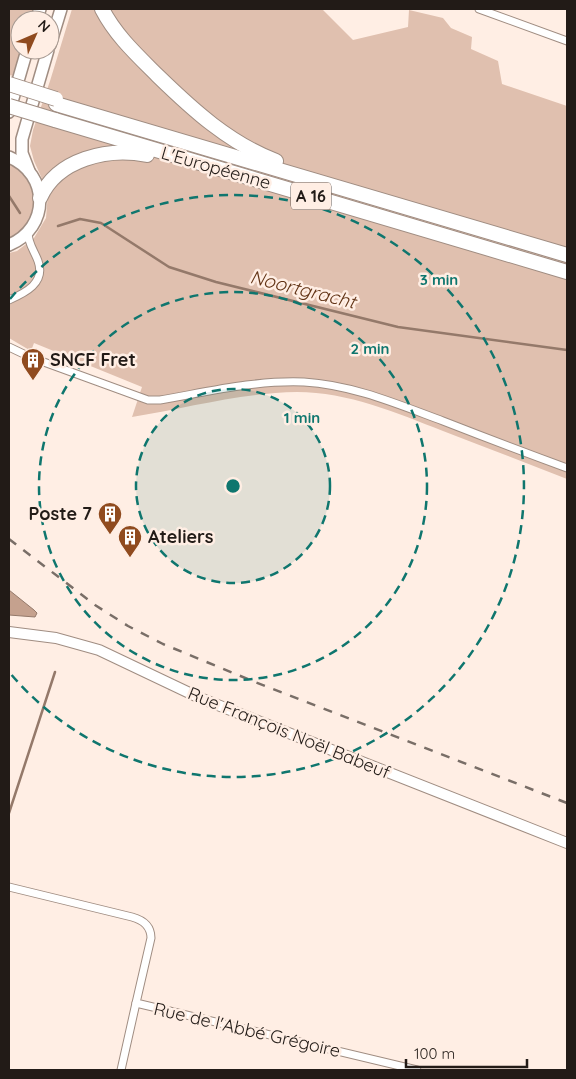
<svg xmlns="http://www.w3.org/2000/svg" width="576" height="1079" font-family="Quicksand,sans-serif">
	<rect width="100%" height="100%" fill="#ffeee4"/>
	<g fill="#e0c0af">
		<polygon points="9,9 34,9 31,20 20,20 20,50 22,50 14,76 9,75"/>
		<path d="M72 9H322L353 40 408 27 409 10 443 18 451 28 472 37 471 49 498 61 502 84 567 106V479C526 463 485 447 443 431 397 413 348 392 297 392 241 393 187 408 132 417L142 387 34 343 31 351 9 338V253L17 251 34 238 46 218 48 192 34 161 30 146 33 130 50 81Z"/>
		<path d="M9 163C41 182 44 221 9 239Z"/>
	</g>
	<polygon fill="#c5a18e" stroke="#94796a" points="9,590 34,610 37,613 35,617 9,615"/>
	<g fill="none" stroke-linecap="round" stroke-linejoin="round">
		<g stroke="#94796a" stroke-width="2.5">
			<polyline points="9,196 20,213"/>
			<polyline points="58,226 80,219 101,223 169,267 216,282 398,327 567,350"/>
			<polyline points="9,813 55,672"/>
		</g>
		<g stroke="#a08d82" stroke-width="9">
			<g id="street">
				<polyline points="479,9 567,41"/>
				<path d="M9 300C25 293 46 283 38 261 34 250 28 244 28 232"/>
				<path d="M9 347 30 357 148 400H160C207 392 255 380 304 382 353 385 397 404 443 421 484 437 526 453 567 468"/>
				<path d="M9 887 132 917C143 920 151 926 151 938L136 1003 417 1070"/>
				<polyline points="121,1070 136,1003"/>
			</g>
		</g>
		<g stroke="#a08d82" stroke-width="12">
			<polyline id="secondary" points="9,632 56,638 99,650 200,698 567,843"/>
		</g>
		<g stroke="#a08d82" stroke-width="14">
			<g id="primary">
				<polyline points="36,20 40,9"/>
				<polyline points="50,45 61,9"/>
				<polyline points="9,112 27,50"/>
				<path d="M9 157C50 174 50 228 9 245"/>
				<polyline points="29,171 22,153 22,139 48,50"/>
			</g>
		</g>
		<g stroke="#a08d82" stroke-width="16">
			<g id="highway">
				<path d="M102 9C116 36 137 55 158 76 193 110 229 143 276 161"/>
				<polyline points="56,104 567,255"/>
				<polyline points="55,120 567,272"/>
				<path d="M40 198C57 159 108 147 147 155"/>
			</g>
		</g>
		<use href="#street" stroke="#fff" stroke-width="7"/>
		<use href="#secondary" stroke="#fff" stroke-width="10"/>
		<use href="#primary" stroke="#fff" stroke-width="11"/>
		<use href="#highway" stroke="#fff" stroke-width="14"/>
		<polyline stroke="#796e67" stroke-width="2.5" stroke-dasharray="9 9" stroke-linecap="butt" points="9,539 95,605 128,626 163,644 255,682 567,803"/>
		<g stroke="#a08d82" stroke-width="16" stroke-linecap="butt">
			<g id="highway-bridge">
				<polyline points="9,84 56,99"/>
				<polyline points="9,106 55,120"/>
			</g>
		</g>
		<use href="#highway-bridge" stroke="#fff" stroke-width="14"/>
	</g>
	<circle cx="233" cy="486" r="97" fill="#0f766e" fill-opacity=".12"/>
	<g fill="none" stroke="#0f766e" stroke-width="2.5" stroke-dasharray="9 6">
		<circle cx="233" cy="486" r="97"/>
		<circle cx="233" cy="486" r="194"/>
		<path d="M10 299A291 291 0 1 1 10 673"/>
	</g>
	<defs>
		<g id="building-pin" transform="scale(1.25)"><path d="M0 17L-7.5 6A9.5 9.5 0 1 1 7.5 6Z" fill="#904b1f" stroke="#ffeee4"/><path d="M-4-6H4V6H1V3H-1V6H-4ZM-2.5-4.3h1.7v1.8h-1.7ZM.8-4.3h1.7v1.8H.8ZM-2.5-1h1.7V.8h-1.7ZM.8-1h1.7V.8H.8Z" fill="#fff"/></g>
	</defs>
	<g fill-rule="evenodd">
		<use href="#building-pin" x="33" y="360"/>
		<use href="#building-pin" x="110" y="514"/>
		<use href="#building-pin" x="130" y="537"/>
	</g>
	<g text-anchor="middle" stroke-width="5" stroke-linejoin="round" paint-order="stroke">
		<rect fill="#ffeee4" stroke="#645a54" stroke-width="1" x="291" y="182.5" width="40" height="27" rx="4"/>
		<g font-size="16" font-weight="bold" fill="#221b17">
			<text x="311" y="202">A 16</text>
		</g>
		<g font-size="18" fill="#221b17" stroke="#ffeee4">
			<text transform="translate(216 168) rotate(16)" y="6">L'Européenne</text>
			<text transform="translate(289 733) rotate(22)" y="6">Rue François Noël Babeuf</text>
			<text transform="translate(247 1030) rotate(13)" y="6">Rue de l'Abbé Grégoire</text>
		</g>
		<g font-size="18" font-weight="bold" fill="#221b17" stroke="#ffeee4" text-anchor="start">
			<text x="50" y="366">SNCF Fret</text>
			<text x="92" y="520" text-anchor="end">Poste 7</text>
			<text x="148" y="543">Ateliers</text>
		</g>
		<g font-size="19" font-style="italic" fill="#623315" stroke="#ffeee4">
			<text transform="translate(303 289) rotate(14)" y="7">Noortgracht</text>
		</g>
	</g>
	<circle cx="233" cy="486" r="8" fill="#0f766e" stroke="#ffeee4" stroke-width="2.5"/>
	<g font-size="15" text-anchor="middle" font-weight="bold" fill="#0f766e" stroke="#ffeee4" stroke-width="5" stroke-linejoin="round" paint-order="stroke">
		<text x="439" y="285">3 min</text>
		<text x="370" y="354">2 min</text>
		<text x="302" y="423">1 min</text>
	</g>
	<rect width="576" height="1079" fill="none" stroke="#221b17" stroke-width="20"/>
	<g transform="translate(35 35) rotate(45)"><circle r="24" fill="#ffeee4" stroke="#a79a92"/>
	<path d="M0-4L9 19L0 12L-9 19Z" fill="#904b1f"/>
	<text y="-8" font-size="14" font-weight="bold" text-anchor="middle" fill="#221b17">N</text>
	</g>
	<path d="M406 1059v8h121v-8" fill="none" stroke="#221b17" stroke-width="2.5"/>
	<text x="414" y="1059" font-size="15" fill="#221b17" stroke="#ffeee4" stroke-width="4" paint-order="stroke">100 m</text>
</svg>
